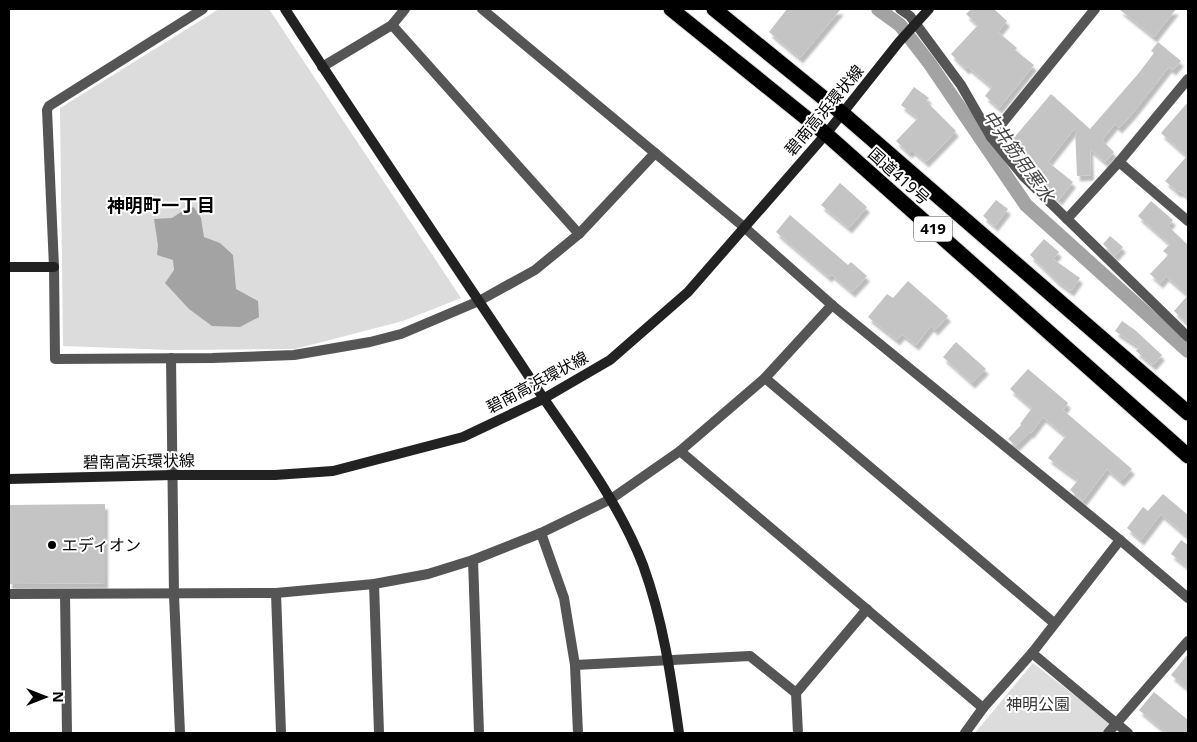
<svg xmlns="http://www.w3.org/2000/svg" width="1197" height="742" font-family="'Noto Sans','Noto Sans JP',sans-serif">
	<defs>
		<filter id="shadow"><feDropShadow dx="3" dy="5.5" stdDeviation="1" flood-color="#0004"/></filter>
	</defs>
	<rect width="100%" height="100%" fill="#fff"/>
	<g fill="#dcdcdc">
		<polygon points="219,9 269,9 461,298 403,321 295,349 171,350 63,346 60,108"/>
		<polygon points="1033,663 1110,723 1102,733 975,733"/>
	</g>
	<polygon fill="#a3a3a3" points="194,207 201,218 204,237 220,243 233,255 236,289 258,301 259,317 240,327 212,326 189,309 165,283 174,270 173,260 157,255 158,245 154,219 172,218 184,210"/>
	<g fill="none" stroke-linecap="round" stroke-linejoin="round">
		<polyline stroke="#a3a3a3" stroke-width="14" points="878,9 900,25 930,64 1026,205 1188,351"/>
	</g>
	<g fill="#c4c4c4" filter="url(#shadow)">
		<polygon points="787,9 841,9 800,58 769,32"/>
		<polygon points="971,9 994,9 1007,21 998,32 1017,48 1015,50 1034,65 999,108 985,96 992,87 968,67 966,69 951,54 978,25 966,14"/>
		<polygon points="1119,9 1176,9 1154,37"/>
		<polygon points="1158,42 1181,61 1173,70 1169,67 1132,114 1119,128 1115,124 1102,140 1114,152 1105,162 1090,149 1091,175 1077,176 1075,128 1048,162 1073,182 1059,200 1038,181 1043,175 1021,154 1018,158 1007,146 1051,94 1090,129 1138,74 1154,53 1151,51"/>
		<polygon points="914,87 929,98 926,101 956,131 926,162 912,150 909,153 896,141 918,118 901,105"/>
		<polygon points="1188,102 1188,197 1180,191 1178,192 1165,181 1187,156 1161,133"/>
		<polygon points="840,183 867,207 849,228 821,205"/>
		<polygon points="996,200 1008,209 995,226 983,216"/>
		<polygon points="1151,201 1173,220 1168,226 1188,245 1188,324 1174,311 1188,295 1166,276 1160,283 1150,274 1168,255 1163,251 1170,244 1138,216"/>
		<polygon points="790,215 848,265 851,262 867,276 852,292 831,274 829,277 776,232"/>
		<polygon points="1110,236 1123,247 1115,256 1103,244"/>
		<polygon points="1044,239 1059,252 1053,259 1080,278 1071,291 1057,281 1030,255"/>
		<polygon points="908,281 948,316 935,330 931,326 916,345 902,334 897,340 868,317 887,294 893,298"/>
		<polygon points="1122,321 1135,330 1162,355 1153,365 1136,351 1139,347 1115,331"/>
		<polygon points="956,342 986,369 972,383 943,357"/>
		<polygon points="1028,369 1068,403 1063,410 1132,469 1121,481 1107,469 1083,501 1070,490 1078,480 1048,458 1066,436 1043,417 1031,433 1030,432 1016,446 1008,439 1021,425 1020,424 1032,408 1010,389"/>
		<polygon points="1163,494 1188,515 1188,537 1161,514 1141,540 1127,528 1143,507 1148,511"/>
		<polygon points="105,504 105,583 9,584 9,505"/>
		<polygon points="1181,540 1188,545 1188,567 1171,554"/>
		<polygon points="1188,654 1188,689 1171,675"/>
		<polygon points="1154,692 1188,720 1188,733 1167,733 1139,710"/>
	</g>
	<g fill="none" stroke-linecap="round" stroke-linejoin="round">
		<g stroke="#dbdbdb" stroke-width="17">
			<g id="highway">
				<polyline points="671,9 826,134 1188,456"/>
				<polyline points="714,9 842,113 1188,413"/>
			</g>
		</g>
		<g stroke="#555" stroke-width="10">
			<polyline points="203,9 49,106 47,110 54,267 55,359 212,358 294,355 370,342 401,334 479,301 535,270 579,234 655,153"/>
			<polyline points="482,9 744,227 832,305 1120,540 1188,598"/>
			<polyline points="900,9 910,16 961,85 991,137 1024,177 1188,337"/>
			<polyline points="392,25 579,234"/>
			<polyline points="322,67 392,25 405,9"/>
			<polyline points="1188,79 1119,162 1188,221"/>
			<polyline points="991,137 1095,9"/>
			<polyline points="1067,219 1119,162"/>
			<polyline points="171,358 174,595 180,733"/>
			<polyline points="765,378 1054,623"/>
			<polyline points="680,451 983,708"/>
			<polyline points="541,533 564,598 575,665 578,733"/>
			<polyline points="473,560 479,733"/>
			<polyline points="374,584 379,733"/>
			<polyline points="276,593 281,733"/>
			<polyline points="9,594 276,593 374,584 428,574 473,560 541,533 611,499 680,451 765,378 832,305"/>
			<polyline points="65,594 67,733"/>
			<polyline points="1032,653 1128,733"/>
			<polyline points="575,665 750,656 796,693 798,733"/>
			<polyline points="796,693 867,609"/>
			<polyline points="965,733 983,708 1032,653 1120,540"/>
			<polyline points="1108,733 1188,641"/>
		</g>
		<g stroke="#222" stroke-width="10">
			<path d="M285 9C364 131 446 251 526 372 567 435 616 495 643 565 663 620 671 676 679 733"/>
			<polyline points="9,267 54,267"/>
			<polyline points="9,479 173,475 275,475 333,471 463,437 543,399 610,360 688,292 826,134 899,42 929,9"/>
		</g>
		<use href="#highway" stroke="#000" stroke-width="15"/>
	</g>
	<circle fill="#000" stroke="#fff" stroke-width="2" cx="52" cy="545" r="5"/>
	<g text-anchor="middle" stroke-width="4" stroke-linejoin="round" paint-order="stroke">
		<rect fill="#fff" stroke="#4c4c4c" stroke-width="1" x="914" y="216.5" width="38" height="25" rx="4"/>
		<g font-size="15" font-weight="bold" fill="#000">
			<text x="933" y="234">419</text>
		</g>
		<g font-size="16" fill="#000" stroke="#fff">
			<text transform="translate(824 110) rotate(-50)" y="6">碧南高浜環状線</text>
			<text transform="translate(899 176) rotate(42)" y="6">国道419号</text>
			<text transform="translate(537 382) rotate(-28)" y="6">碧南高浜環状線</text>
			<text transform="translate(139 461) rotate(-1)" y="6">碧南高浜環状線</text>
		</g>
		<g font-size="16" fill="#000" stroke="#fff" text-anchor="start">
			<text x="62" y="551">エディオン</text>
		</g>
		<g font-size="16" fill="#333" stroke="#fff">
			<text x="1038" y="710">神明公園</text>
		</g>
		<g font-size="18" font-style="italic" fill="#444" stroke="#fff">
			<text transform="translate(1018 156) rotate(54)" y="6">中井筋用悪水</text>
		</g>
		<g font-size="18" font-weight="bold" fill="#000" stroke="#fff">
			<text x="161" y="212">神明町一丁目</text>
		</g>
	</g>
	<rect width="1197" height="742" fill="none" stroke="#000000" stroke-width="20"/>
	<g transform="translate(45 697) rotate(90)" stroke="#ffffff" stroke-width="4" paint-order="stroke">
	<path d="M0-4L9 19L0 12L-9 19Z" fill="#000000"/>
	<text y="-8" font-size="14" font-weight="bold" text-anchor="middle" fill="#000000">N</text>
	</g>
</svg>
